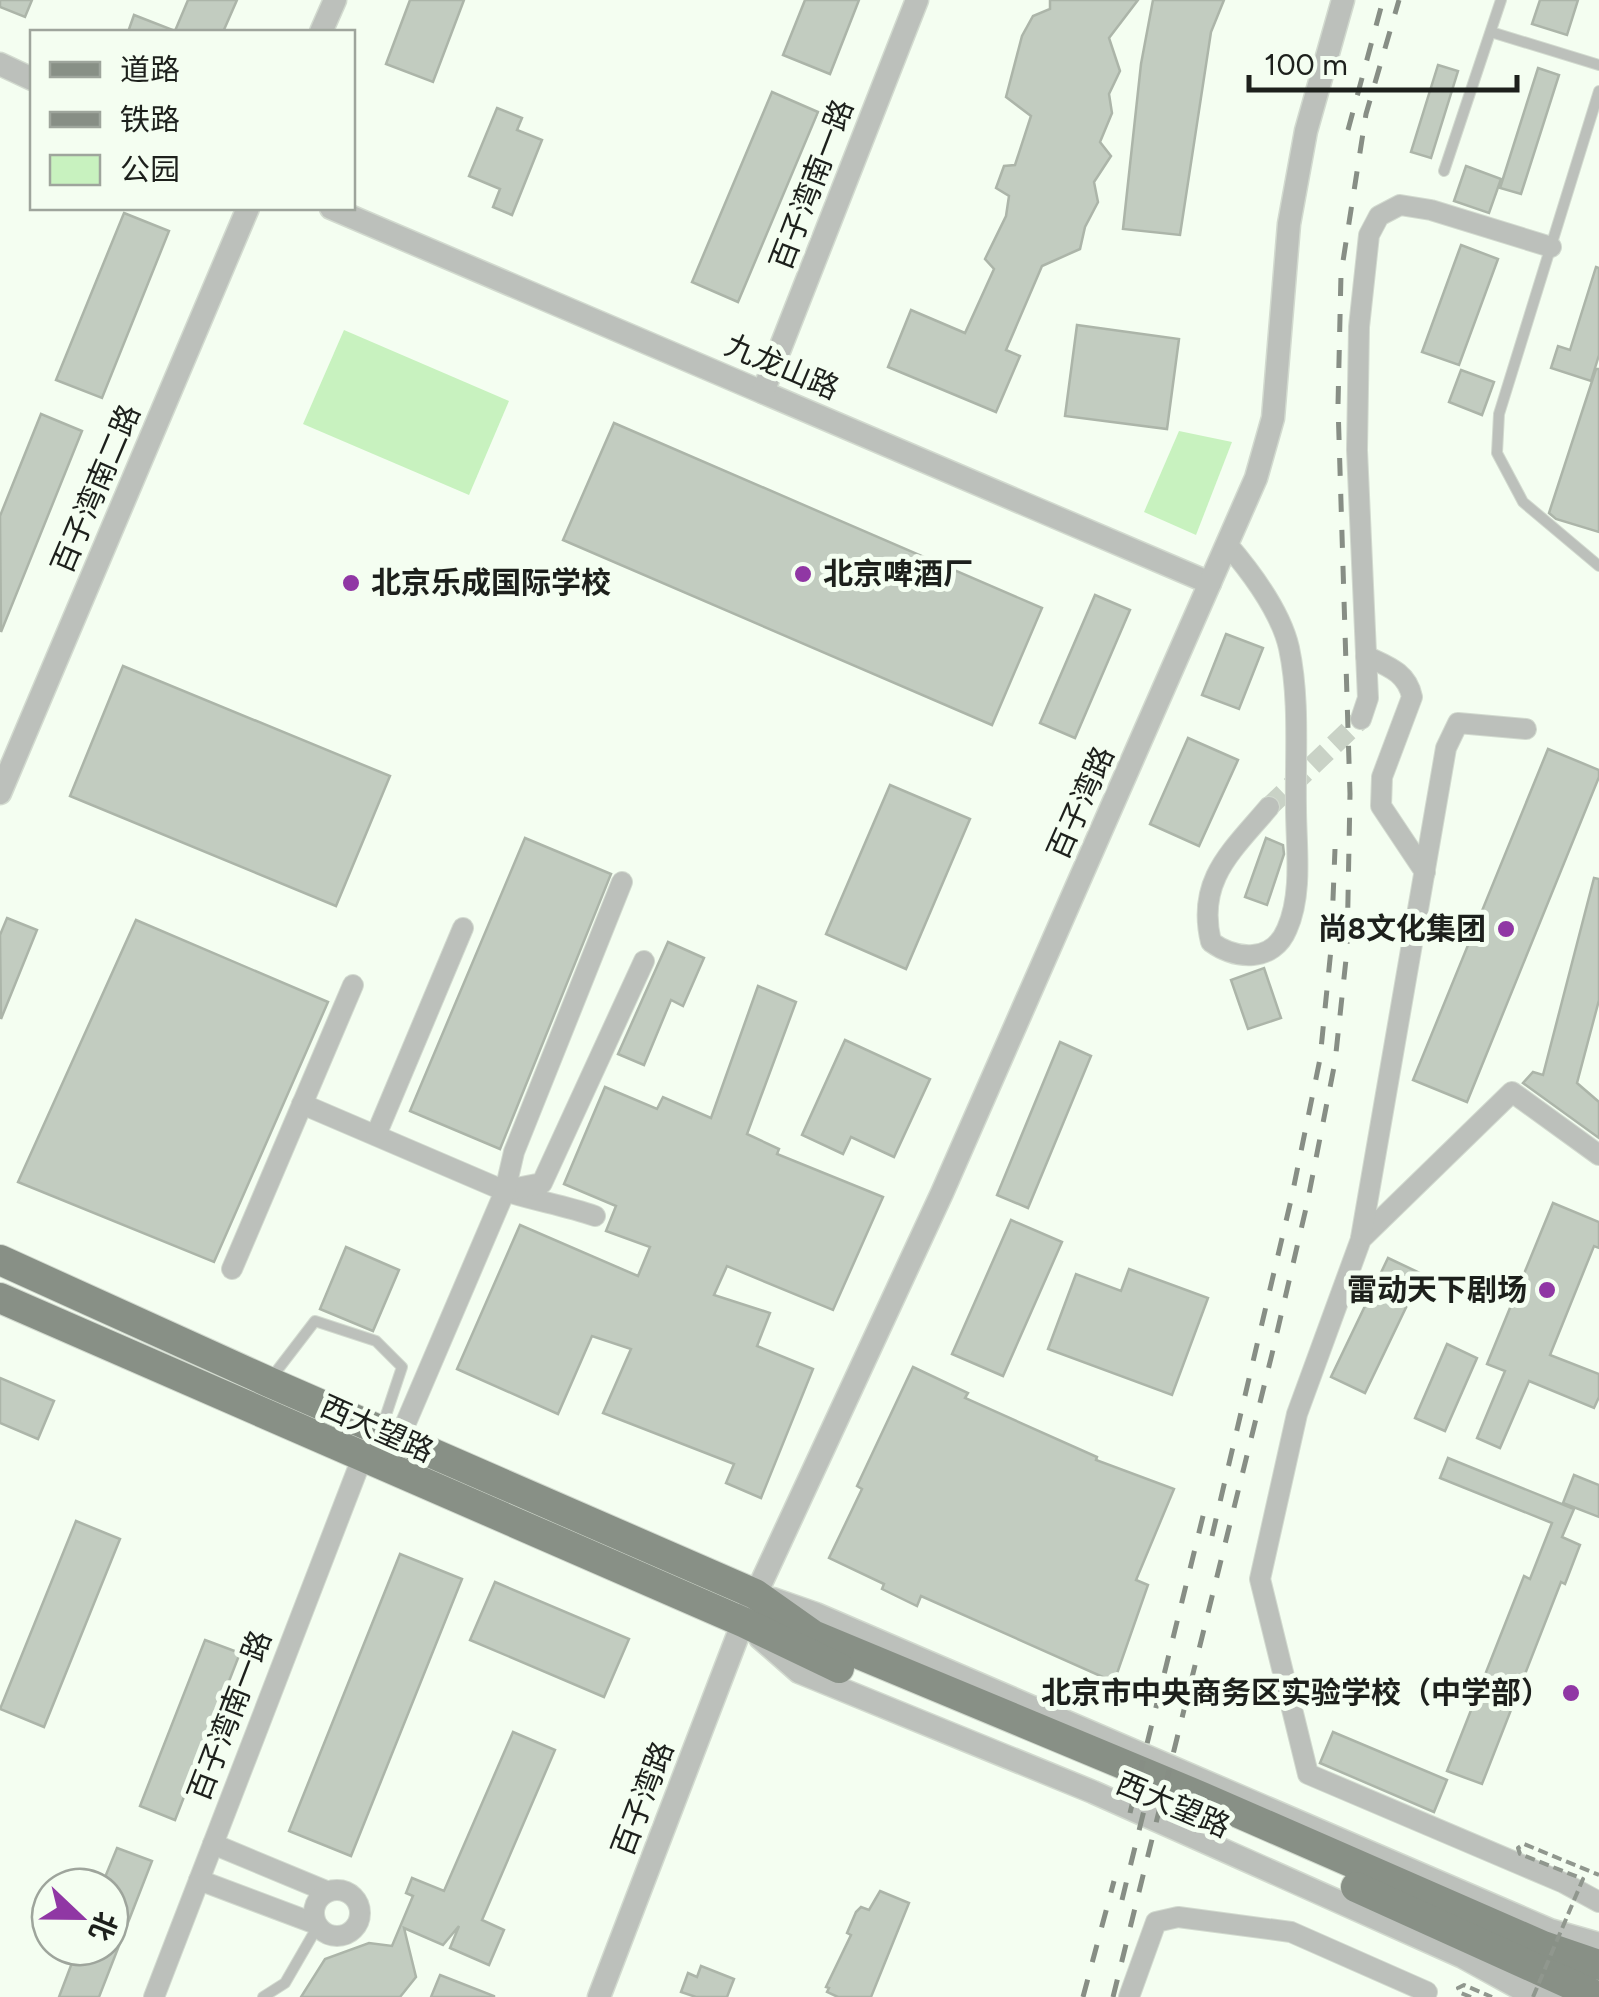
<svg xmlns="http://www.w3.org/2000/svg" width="1599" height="1997" font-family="Figtree,'Noto Sans SC',sans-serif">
	<rect width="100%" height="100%" fill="#f4fef1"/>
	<g fill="#c8f2bf">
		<polygon points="344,330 509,401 469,495 303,424"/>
		<polygon points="1179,431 1232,442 1196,535 1144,512"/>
	</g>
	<g fill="#c2ccc0" stroke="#acb5a9" stroke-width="2.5">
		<polygon points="0,0 32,0 25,17 0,7"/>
		<polygon points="188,0 237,0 223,32 128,32 134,15 175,31"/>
		<polygon points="410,0 464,0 433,82 386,64"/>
		<polygon points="805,0 859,0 830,74 783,55"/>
		<polygon points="1050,0 1138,0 1109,38 1120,71 1109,94 1112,113 1100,142 1111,156 1094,182 1098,202 1085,227 1080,249 1042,266 1006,350 1020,356 996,412 888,367 911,310 965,333 994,269 985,259 1006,216 1009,196 996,188 1004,166 1015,165 1031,116 1006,97 1022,36 1033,16 1050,9"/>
		<polygon points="1153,0 1224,0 1211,32 1180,235 1123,229 1141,64"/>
		<polygon points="1540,0 1578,0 1567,35 1532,24"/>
		<polygon points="1438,65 1458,71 1431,158 1411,152"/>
		<polygon points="1538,68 1559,75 1521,194 1500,188"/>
		<polygon points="772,92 818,112 738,302 692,282"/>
		<polygon points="497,108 522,118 517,130 542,140 512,215 493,207 500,189 469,176"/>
		<polygon points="1466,166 1501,179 1489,213 1454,201"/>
		<polygon points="124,213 169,231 102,398 56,380"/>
		<polygon points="1461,245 1498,259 1459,365 1422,352"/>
		<polygon points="1596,267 1599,268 1599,355 1591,381 1551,368 1558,346 1570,350"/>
		<polygon points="1077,325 1179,339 1167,429 1065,416"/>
		<polygon points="1596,369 1599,369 1599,532 1556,519 1549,513"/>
		<polygon points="1461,370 1494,382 1482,415 1449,402"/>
		<polygon points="41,414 82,431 1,632 0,516"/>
		<polygon points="614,423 1042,608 992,725 563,540"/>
		<polygon points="1095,595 1130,610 1075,738 1040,723"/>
		<polygon points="1226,634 1263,648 1239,709 1202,695"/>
		<polygon points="123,666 390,776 336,906 70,796"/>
		<polygon points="1188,738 1238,760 1199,846 1150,824"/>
		<polygon points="1548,749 1599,770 1599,777 1467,1102 1413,1080"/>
		<polygon points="890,785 970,819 906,969 826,934"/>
		<polygon points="525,838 611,874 500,1149 410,1111"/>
		<polygon points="1266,838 1283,845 1284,854 1267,905 1245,897"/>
		<polygon points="1594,878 1599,879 1599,1000 1577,1083 1599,1102 1599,1138 1523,1083 1533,1072 1543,1075"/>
		<polygon points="7,918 37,930 1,1019 0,935"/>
		<polygon points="136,920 328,1002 214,1262 18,1182"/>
		<polygon points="668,942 704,958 683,1006 671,1000 644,1065 618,1054"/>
		<polygon points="1264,968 1281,1018 1248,1029 1231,980"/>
		<polygon points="758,986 796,1002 747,1134 779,1149 777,1154 883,1197 833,1310 727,1266 714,1295 770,1313 757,1346 813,1369 761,1498 726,1483 734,1464 603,1413 631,1349 592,1336 558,1414 457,1369 520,1225 638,1276 650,1247 606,1231 616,1206 564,1184 605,1087 657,1109 663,1097 711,1118"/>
		<polygon points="845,1040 930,1079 894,1157 851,1137 843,1154 802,1135"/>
		<polygon points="1060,1042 1091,1056 1028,1208 997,1195"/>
		<polygon points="1553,1203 1599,1222 1599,1248 1594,1246 1550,1355 1599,1374 1599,1397 1594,1408 1529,1381 1500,1448 1477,1438 1505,1371 1487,1364"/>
		<polygon points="1011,1220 1062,1242 1003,1376 952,1354"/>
		<polygon points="346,1247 399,1270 373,1331 320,1309"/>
		<polygon points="1388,1258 1422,1274 1365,1393 1331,1377"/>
		<polygon points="1129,1269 1208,1298 1172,1395 1048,1349 1076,1274 1121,1291"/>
		<polygon points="1447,1344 1477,1358 1445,1431 1415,1418"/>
		<polygon points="913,1367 968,1393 965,1398 1097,1457 1096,1460 1174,1489 1136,1580 1148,1585 1114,1682 921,1596 917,1606 882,1589 884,1584 829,1558 862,1489 857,1486"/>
		<polygon points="0,1378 54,1401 38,1439 0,1423"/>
		<polygon points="1448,1458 1574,1509 1562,1537 1580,1545 1565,1584 1561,1582 1482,1784 1447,1771 1524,1576 1530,1579 1552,1523 1440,1478"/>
		<polygon points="1574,1475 1599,1485 1599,1517 1563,1503"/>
		<polygon points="76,1521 120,1539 44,1727 0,1709"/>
		<polygon points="400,1554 462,1579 351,1856 289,1831"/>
		<polygon points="495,1582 629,1639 604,1697 470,1640"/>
		<polygon points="205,1640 240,1653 175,1820 140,1806"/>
		<polygon points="513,1732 555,1750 482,1920 504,1930 489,1965 450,1948 459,1926 443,1945 404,1928 416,1977 400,1997 301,1997 325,1959 369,1943 392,1946 413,1896 406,1893 412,1878 444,1891"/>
		<polygon points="1333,1732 1447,1780 1434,1812 1320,1763"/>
		<polygon points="117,1848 152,1861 99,1997 59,1997 78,1947 110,1947 110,1887 101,1887"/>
		<polygon points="880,1891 909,1903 871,1997 838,1997 827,1992 829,1988 826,1987 851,1935 847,1933 856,1912 861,1907 869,1910"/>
		<polygon points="701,1966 734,1979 727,1997 696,1997 681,1992 688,1973 697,1977"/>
		<polygon points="440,1975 494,1996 494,1997 431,1997"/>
	</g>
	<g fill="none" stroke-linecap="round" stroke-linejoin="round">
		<polyline stroke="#c9d2c6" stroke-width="20" stroke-dasharray="20 10" stroke-linecap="butt" points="1269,807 1361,719"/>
		<g stroke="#d2dacf" stroke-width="12">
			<g id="service">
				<polyline points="1491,32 1599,65"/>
				<polyline points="1599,91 1499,414 1497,453 1523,502 1599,566"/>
				<polyline points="1444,171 1501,0"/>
				<polyline points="272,1377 315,1321 376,1341 402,1367 381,1430"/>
				<polyline points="263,1997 285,1983 315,1931 316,1924"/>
			</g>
		</g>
		<g stroke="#d2dacf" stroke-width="22">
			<g id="minor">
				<path d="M1227 544C1251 572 1281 613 1289 648 1300 700 1295 755 1296 808 1296 846 1303 893 1287 929 1273 963 1236 960 1211 942 1196 880 1232 851 1269 807"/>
				<path d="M1366 656C1387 666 1407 672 1412 697L1382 777 1381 806 1425 872"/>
				<polyline points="1361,719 1368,698 1357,450 1359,327 1369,235 1379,216 1400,205 1431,210 1551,247"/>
				<path d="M302 1104 505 1191C535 1201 564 1205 595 1216"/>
				<polyline points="376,1135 463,928"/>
				<polyline points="1599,1155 1512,1092 1361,1239 1297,1414 1260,1579 1308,1774 1564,1883 1599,1902"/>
				<polyline points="507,1190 542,1183 644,961"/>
				<polyline points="1361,1238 1446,748 1458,723 1526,729"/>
				<polyline points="232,1269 353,985"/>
				<polyline points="399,1439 505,1191 514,1152 622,882"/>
				<polyline points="213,1844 326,1891"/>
				<polyline points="199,1880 316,1924"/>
				<circle cx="337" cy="1913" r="23"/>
				<polyline points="154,1997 362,1458"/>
				<polyline points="1129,1997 1156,1922 1178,1917 1291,1932 1427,1992"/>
			</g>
		</g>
		<g stroke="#d2dacf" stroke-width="25">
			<g id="tertiary">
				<polyline points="321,32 335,0"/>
				<polyline points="0,64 32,79"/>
				<polyline points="331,208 1210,583"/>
				<polyline points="763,392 917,0"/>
				<polyline points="0,793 248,208"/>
				<polyline points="773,1599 816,1614 1550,1930 1599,1944"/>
				<polyline points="760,1638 799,1672 1093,1792 1463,1957 1521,1989 1557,1997"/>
				<polyline points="599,1997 743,1622 942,1193 1256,478 1273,418 1289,224 1306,131 1343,0"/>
			</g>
		</g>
		<g stroke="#d2dacf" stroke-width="32">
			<g id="primary">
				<polyline points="0,1260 269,1382 755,1594 813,1635 1202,1797 1543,1946 1599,1965"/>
				<polyline points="0,1298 743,1622 839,1668"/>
				<polyline points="1356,1887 1599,1997"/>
			</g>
		</g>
		<use href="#service" stroke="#bcc0bb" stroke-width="10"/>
		<use href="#minor" stroke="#bcc0bb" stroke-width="20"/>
		<use href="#tertiary" stroke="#bcc0bb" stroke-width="22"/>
		<use href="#primary" stroke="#889086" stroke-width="30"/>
		<g stroke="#878e85" stroke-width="5" stroke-dasharray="18 18" stroke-linecap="butt">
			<polyline points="1348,130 1383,0"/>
			<polyline points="1212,1536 1291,1200 1320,1059 1331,949 1335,849"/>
			<polyline points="1130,1813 1204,1512"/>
			<polyline points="1122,1900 1147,1798"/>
			<polyline points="1083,1997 1114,1881"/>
			<polyline points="1113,1997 1272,1354 1307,1204 1335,1062 1347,950 1350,794 1338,405 1341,274 1366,114 1399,0"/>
		</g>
		<g stroke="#90978e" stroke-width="4" stroke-dasharray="10 5" stroke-linecap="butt">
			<polyline points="1471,1997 1461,1993 1458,1988 1464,1985 1492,1997"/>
			<polyline points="1533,1997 1583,1879 1520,1854 1518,1848 1524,1844 1599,1875"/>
		</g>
	</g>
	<g fill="#9037a4" stroke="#f4fef1" stroke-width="4">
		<circle cx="803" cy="574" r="10"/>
		<circle cx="351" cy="583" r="10"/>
		<circle cx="1506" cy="929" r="10"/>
		<circle cx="1547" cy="1290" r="10"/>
		<circle cx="1571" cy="1693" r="10"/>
	</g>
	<g text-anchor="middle" stroke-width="10" stroke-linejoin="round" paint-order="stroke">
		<g font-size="30" fill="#1d201c" stroke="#f4fef1">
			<text transform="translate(812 185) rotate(-69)" y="10">百子湾南一路</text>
			<text transform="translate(782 367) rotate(23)" y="10">九龙山路</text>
			<text transform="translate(96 489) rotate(-67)" y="10">百子湾南二路</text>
			<text transform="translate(1081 803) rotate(-66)" y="10">百子湾路</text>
			<text transform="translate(377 1429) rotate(24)" y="10">西大望路</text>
			<text transform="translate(230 1716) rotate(-69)" y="10">百子湾南一路</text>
			<text transform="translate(643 1799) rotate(-69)" y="10">百子湾路</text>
			<text transform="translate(1173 1805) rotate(23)" y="10">西大望路</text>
		</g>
		<g font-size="30" font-weight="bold" fill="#1d201c" stroke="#f4fef1" text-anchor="end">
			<text x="823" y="584" text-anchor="start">北京啤酒厂</text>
			<text x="371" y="593" text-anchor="start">北京乐成国际学校</text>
			<text x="1486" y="939">尚8文化集团</text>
			<text x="1527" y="1300">雷动天下剧场</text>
			<text x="1551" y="1703">北京市中央商务区实验学校（中学部）</text>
		</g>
	</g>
	<rect x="30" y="30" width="325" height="180" fill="#f4fef1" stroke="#9ea59c" stroke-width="2.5"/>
	<rect x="50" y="62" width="50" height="15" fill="#889086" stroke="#9ea59c" stroke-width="2.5"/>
	<text x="120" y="80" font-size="30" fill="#1d201c">道路</text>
	<rect x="50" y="112" width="50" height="15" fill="#878e85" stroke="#9ea59c" stroke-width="2.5"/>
	<text x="120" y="130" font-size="30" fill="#1d201c">铁路</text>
	<rect x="50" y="155" width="50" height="30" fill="#c8f2bf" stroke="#9ea59c" stroke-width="2.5"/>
	<text x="120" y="180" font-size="30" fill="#1d201c">公园</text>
	<g transform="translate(80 1917) rotate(112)"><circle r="48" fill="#f4fef1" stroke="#9ea59c" stroke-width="2.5"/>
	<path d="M0-8L18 38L0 25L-18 38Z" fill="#9037a4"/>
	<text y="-15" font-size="28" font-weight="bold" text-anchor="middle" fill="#1d201c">北</text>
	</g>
	<path d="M1249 75v15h268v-15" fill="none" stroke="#1d201c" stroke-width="5"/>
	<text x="1264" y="75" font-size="30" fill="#1d201c" stroke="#f4fef1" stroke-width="8" paint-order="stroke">100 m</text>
</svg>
